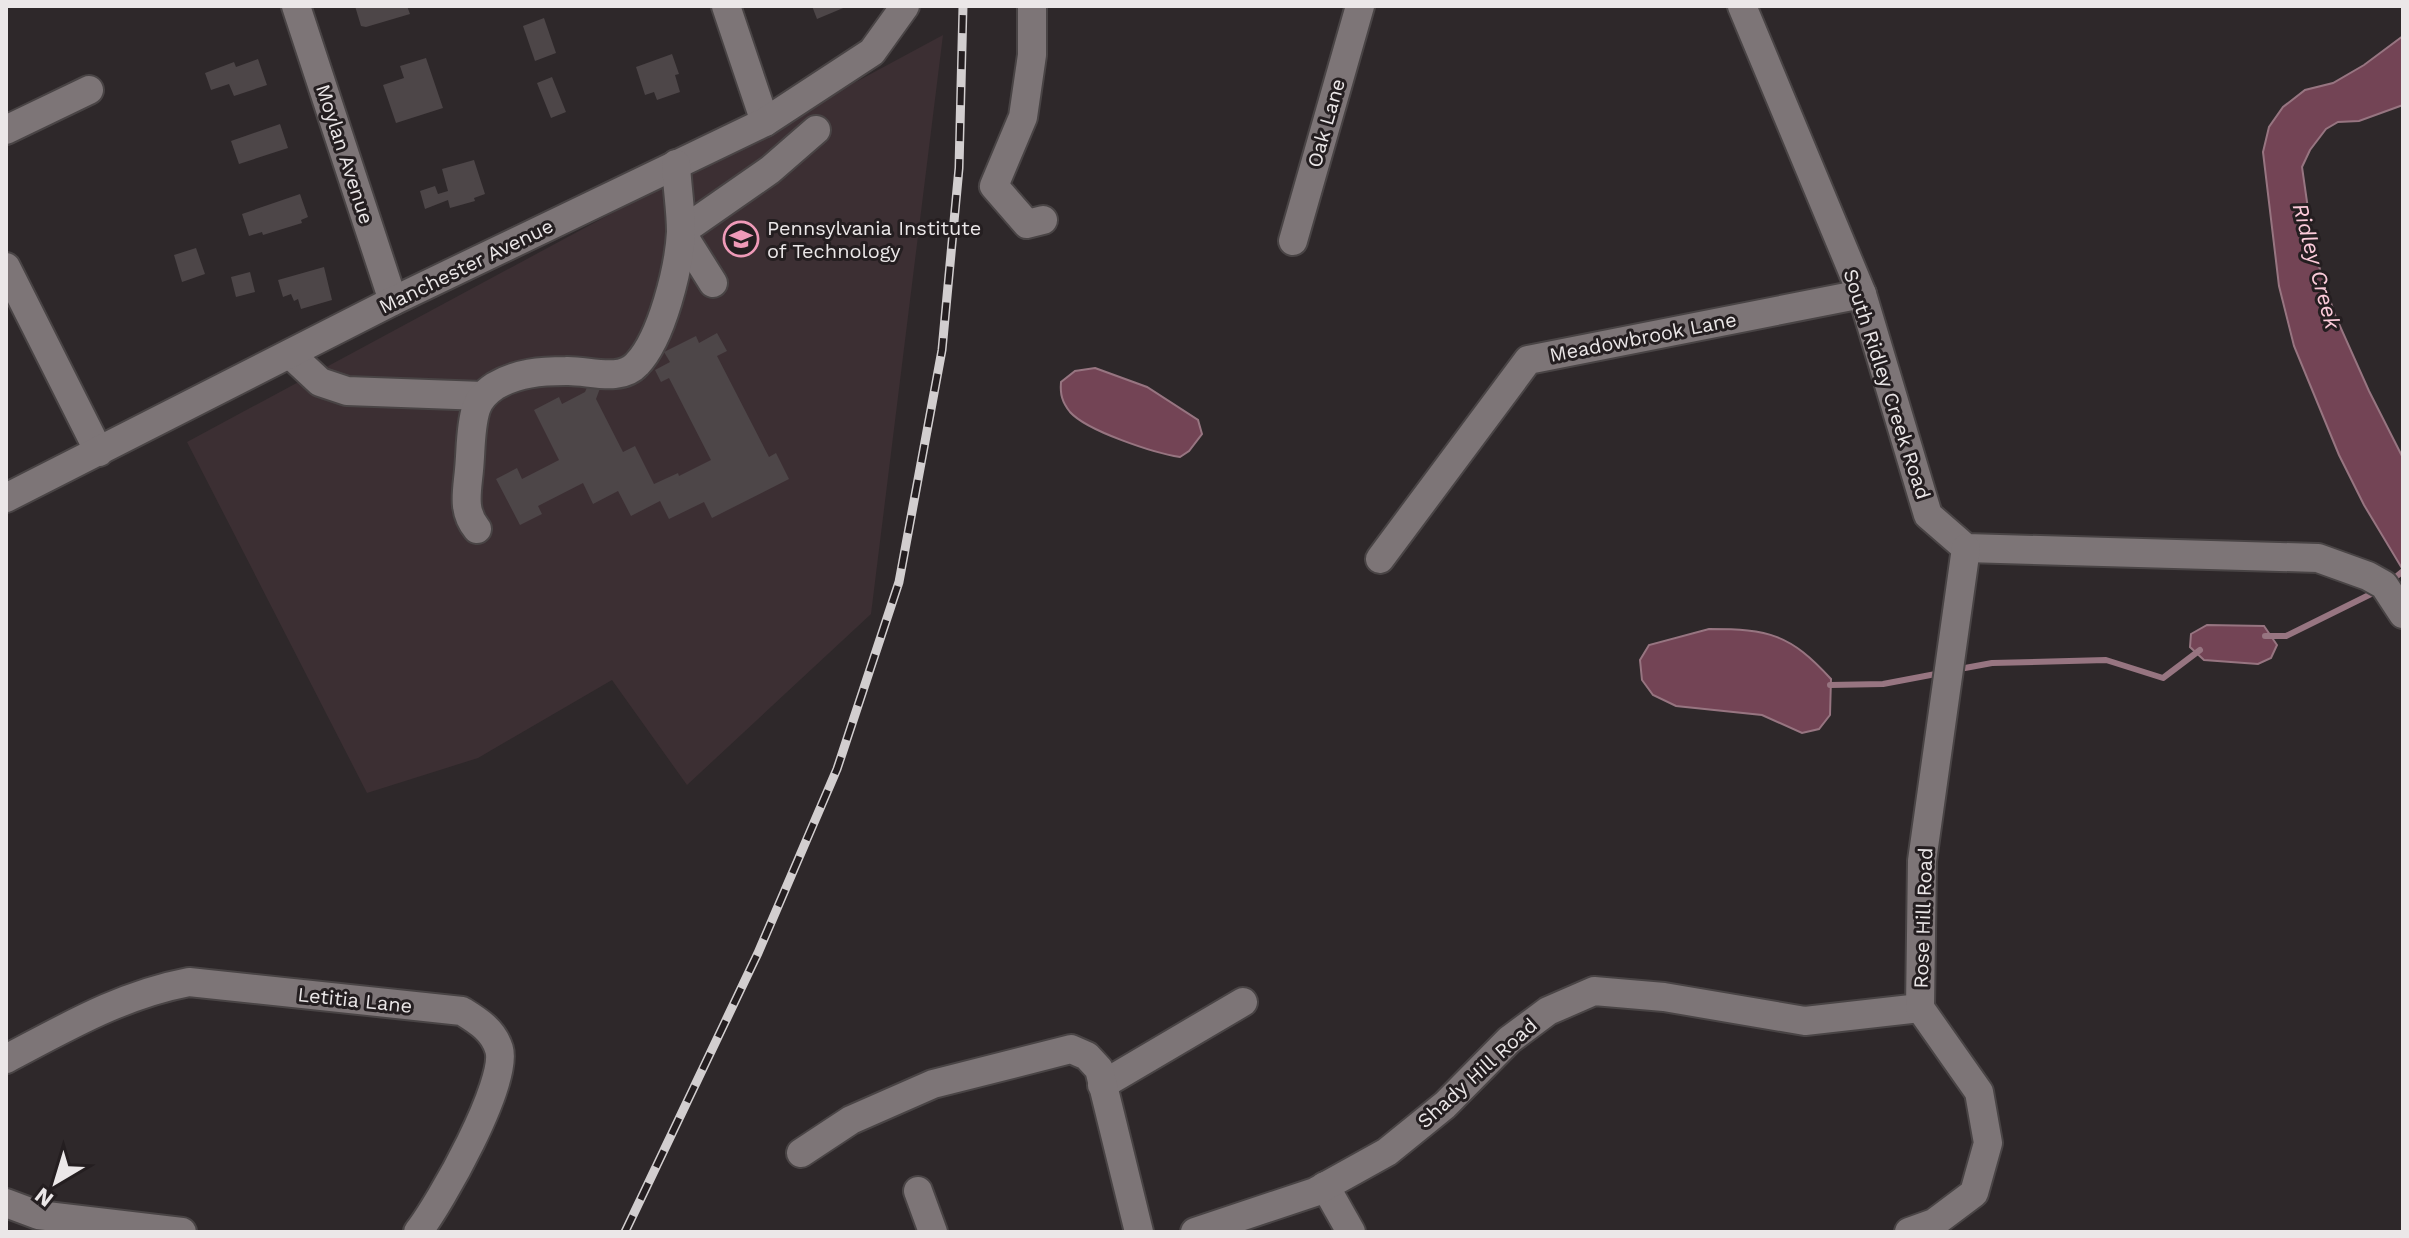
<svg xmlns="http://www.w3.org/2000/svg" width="2409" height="1238" font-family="'Work Sans',sans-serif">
	<rect width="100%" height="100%" fill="#2e282a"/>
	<polygon fill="#3c2f33" points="943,35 871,614 687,785 612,680 478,758 367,793 187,442"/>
	<g fill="#734455" stroke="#977581" stroke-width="2">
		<polygon points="2403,36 2403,105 2359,121 2338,122 2326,129 2310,150 2302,167 2314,251 2335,315 2369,391 2403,458 2403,570 2364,505 2339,455 2294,346 2279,286 2263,152 2269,127 2283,107 2305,90 2333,83 2364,65"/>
		<path d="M1095 368 1147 387 1198 420 1202 434 1189 451 1180 457C1154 453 1087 431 1070 412 1062 402 1060 394 1061 382L1075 371Z"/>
		<polygon points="2207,625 2264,626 2277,645 2271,658 2258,664 2204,660 2190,647 2191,634"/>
		<path d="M1709 629C1769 629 1790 634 1831 679L1830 715 1819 729 1802 733 1762 715 1676 706 1653 695 1642 680 1640 660 1649 645Z"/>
	</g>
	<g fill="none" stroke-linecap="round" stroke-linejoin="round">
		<g stroke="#977581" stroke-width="6">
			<polyline points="2397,576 2403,571"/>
			<polyline points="2265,636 2286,636 2371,594"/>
			<polyline points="1965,668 1992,663 2106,660 2163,678 2200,650"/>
			<polyline points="1830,685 1883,684 1941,673"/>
		</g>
	</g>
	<g fill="#4d4648">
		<polygon points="355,6 407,6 410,14 366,27 361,26"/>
		<polygon points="812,6 848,6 817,19"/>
		<polygon points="544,18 556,53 535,61 523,26"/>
		<polygon points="672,54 679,74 675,75 680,92 657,100 654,92 645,95 636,67"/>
		<polygon points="426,58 443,108 396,123 383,85 404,78 400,66"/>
		<polygon points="258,59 267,85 234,96 229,84 211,90 205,73 234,62 236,67"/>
		<polygon points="552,77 566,112 551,118 537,83"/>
		<polygon points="280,124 288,148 239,164 231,141"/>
		<polygon points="474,160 485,194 474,198 475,201 450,208 448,200 425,209 420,191 435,186 438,194 448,191 442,169"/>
		<polygon points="300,194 308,217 301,220 302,223 263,235 262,232 249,236 242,214"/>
		<polygon points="196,248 205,274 182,282 174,255"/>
		<polygon points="324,267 332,300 301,309 298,299 294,301 291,294 283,297 278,280"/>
		<polygon points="250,272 255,292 236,297 231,277"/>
		<polygon points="717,333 727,351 717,356 769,457 776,453 789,479 712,518 704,502 669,519 660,501 631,516 618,491 593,504 583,483 538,506 542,514 520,525 496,479 517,468 522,479 559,460 534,410 559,397 562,404 585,392 591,378 602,383 596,399 623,452 635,446 654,484 678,473 679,476 711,460 669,378 661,382 655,370 670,362 664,352 696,336 699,343"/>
	</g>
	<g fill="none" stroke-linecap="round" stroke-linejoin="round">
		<g stroke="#494445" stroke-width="32">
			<g id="minor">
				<polyline points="296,6 393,301"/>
				<polyline points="726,6 765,122"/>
				<polyline points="1032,6 1032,55 1023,117 994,186 1027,224 1043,220"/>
				<polyline points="1742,6 1862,294 1928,515 1966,548 2318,558 2368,576 2384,585 2403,614"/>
				<polyline points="6,130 89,90"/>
				<polyline points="1293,241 1360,6"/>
				<polyline points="6,267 99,452"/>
				<polyline points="713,283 681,232 770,170 816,130"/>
				<polyline points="290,354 320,382 347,391 483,396"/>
				<polyline points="6,498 393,301 765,122 872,52 905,6"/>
				<path d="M477 529C462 511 467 492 469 470 471 451 470 428 476 409 479 399 486 392 495 386 517 373 541 371 566 371 588 370 620 383 637 364 662 338 679 268 681 232 681 210 677 187 676 164"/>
				<polyline points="1380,559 1528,360 1862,294"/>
				<path d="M6 1059C67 1027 121 995 189 982L462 1011C478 1021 493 1030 499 1049 509 1082 440 1204 418 1232"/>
				<polyline points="1102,1085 1243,1002"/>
				<polyline points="801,1153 851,1120 933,1084 1071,1049 1087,1056 1099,1069 1139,1232"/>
				<polyline points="1325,1186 1351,1232"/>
				<polyline points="918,1191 933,1232"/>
				<polyline points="6,1203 38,1215 182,1232"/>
				<polyline points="1195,1232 1315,1192 1387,1152 1445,1105 1509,1040 1548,1011 1594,991 1664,997 1805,1021 1920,1008"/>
				<polyline points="1909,1232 1934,1223 1974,1193 1988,1143 1979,1092 1920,1008 1922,861 1966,548"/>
			</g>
		</g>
		<use href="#minor" stroke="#7d7577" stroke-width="28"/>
		<g stroke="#d2cecf" stroke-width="9">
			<polyline id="rail" points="625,1232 758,953 837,769 899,582 942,350 959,168 963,6"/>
		</g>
		<use href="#rail" stroke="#241e20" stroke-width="6" stroke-dasharray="18" stroke-linecap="butt"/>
	</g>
	<defs>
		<g id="school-ring" transform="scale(1.8)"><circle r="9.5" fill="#241e20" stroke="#ef9ab8" stroke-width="1.5"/><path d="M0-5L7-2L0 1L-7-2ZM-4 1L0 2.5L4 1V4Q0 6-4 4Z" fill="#ef9ab8"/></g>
	</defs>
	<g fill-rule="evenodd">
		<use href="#school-ring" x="741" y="239"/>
	</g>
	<g text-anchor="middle" stroke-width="6" stroke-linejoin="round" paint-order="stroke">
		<g font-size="20" fill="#ebe7e8" stroke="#241e20">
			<text transform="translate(1326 123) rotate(-74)" y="7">Oak Lane</text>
			<text transform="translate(345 154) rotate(72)" y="7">Moylan Avenue</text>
			<text transform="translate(466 266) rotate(-26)" y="7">Manchester Avenue</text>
			<text transform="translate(1643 337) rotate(-11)" y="7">Meadowbrook Lane</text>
			<text transform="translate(1887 384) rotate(72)" y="7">South Ridley Creek Road</text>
			<text transform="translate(1923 918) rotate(-88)" y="7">Rose Hill Road</text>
			<text transform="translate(355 1000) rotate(6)" y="7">Letitia Lane</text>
			<text transform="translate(1477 1073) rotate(-42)" y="7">Shady Hill Road</text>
		</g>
		<g font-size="20" fill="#ebe7e8" stroke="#241e20" text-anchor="start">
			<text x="767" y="235">Pennsylvania Institute<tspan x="767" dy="23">of Technology</tspan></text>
		</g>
		<g font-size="22" font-style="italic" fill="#fccbda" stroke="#241e20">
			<text transform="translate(2317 266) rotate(75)" y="8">Ridley Creek</text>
		</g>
	</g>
	<rect width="2409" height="1238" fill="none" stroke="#ebe7e8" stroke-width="16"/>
	<g transform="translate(56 1182) rotate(218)" stroke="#241e20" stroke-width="6" paint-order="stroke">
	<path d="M0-6L14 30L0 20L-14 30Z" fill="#ebe7e8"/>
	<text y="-12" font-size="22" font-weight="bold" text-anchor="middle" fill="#ebe7e8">N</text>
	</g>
</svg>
